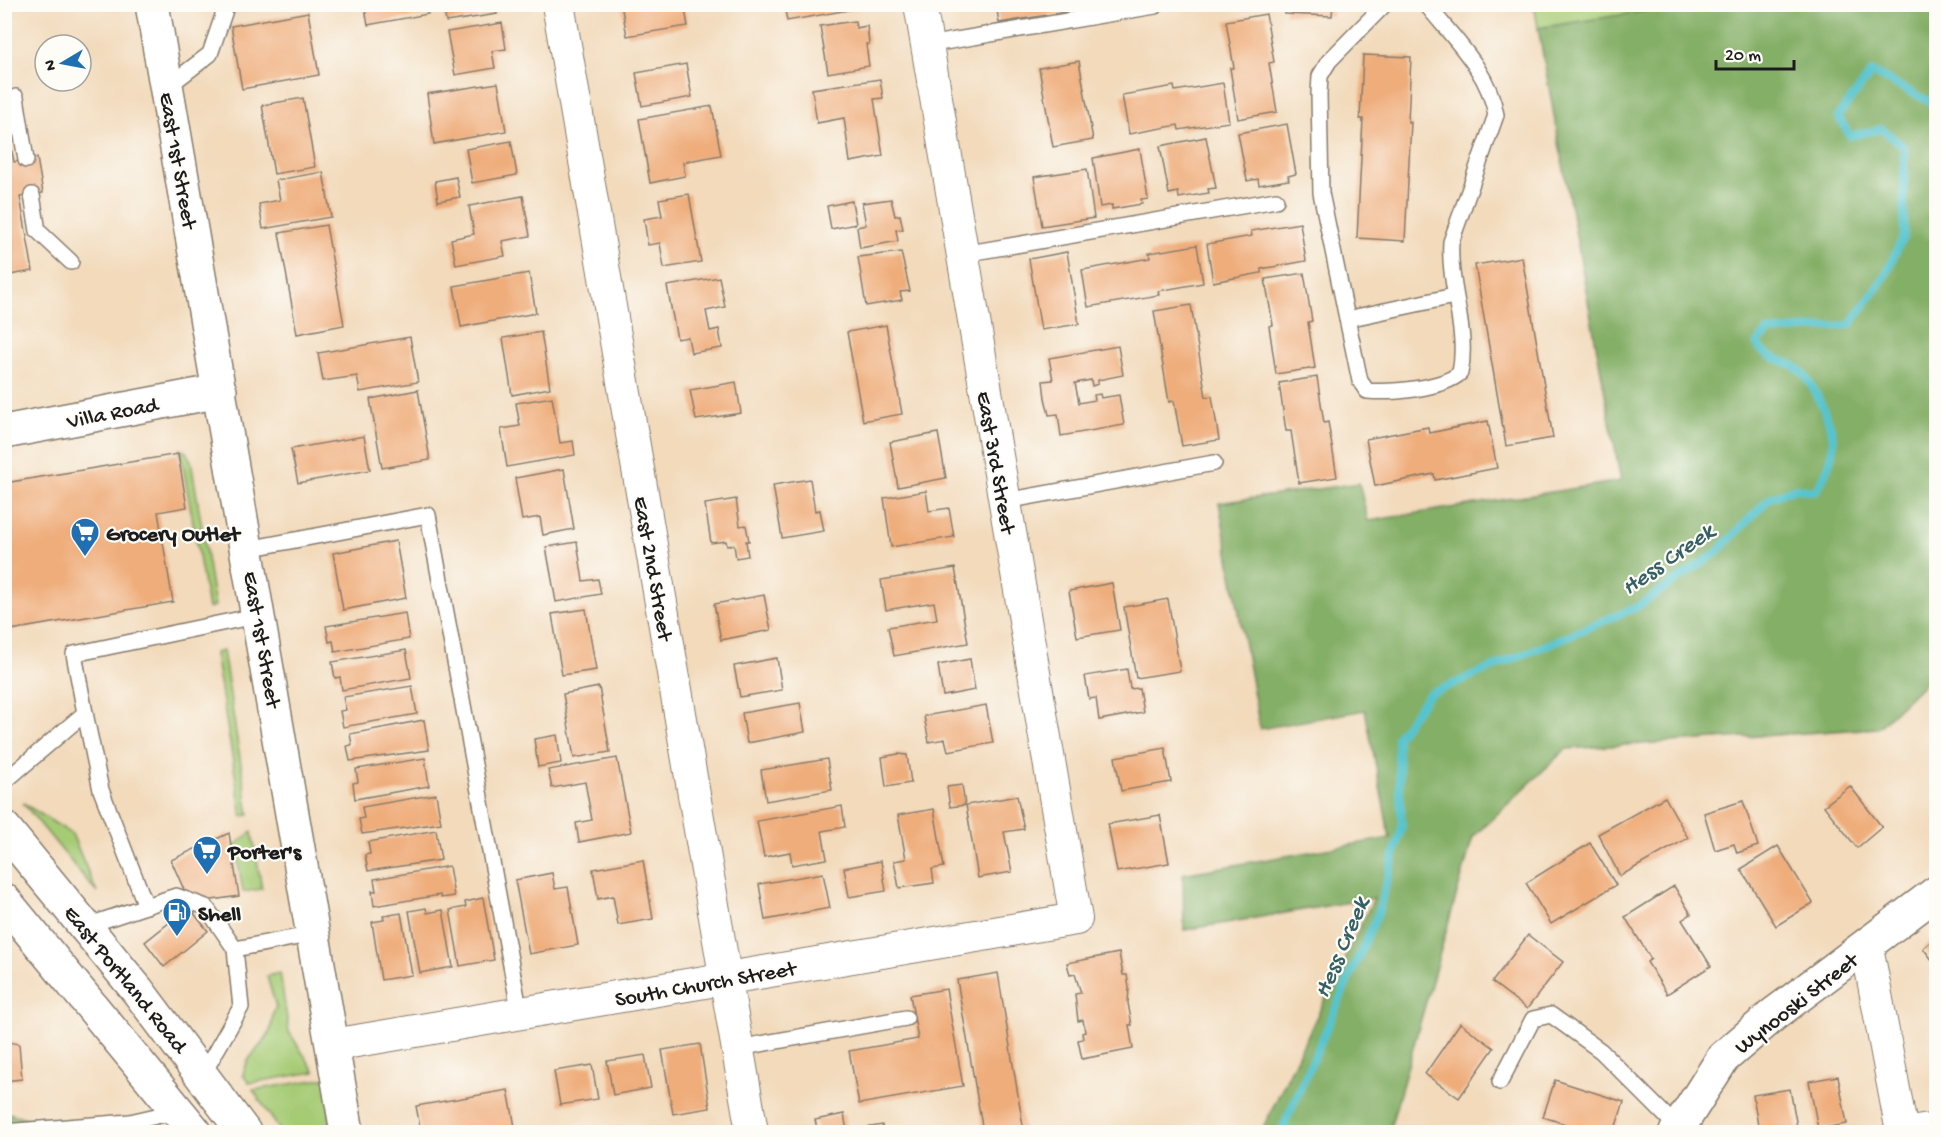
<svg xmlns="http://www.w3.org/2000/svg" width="1941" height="1137" font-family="'Gochi Hand',sans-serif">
	<rect width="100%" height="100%" fill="#fdfcf7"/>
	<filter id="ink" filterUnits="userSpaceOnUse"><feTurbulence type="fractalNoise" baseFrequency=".0167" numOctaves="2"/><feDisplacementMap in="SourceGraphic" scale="12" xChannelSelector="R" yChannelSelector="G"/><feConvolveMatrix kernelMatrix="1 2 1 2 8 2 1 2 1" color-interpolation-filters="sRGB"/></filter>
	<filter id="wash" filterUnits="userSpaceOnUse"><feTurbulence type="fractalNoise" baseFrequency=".008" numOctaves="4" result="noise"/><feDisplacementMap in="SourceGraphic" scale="24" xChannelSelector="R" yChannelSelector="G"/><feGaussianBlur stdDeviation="1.35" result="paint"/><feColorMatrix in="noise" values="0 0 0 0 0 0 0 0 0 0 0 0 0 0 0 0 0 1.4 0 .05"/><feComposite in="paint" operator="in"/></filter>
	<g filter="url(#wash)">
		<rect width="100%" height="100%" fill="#f2dabb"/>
		<g fill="#a6cb74" stroke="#617448" stroke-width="1.5">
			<polygon points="1534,5 1685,5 1538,28"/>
			<polygon points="180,449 186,452 191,461 215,606 208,608"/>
			<polygon points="223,651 249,815 242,816 215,653"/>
			<polygon points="23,803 72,834 97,893"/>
			<polygon points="252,832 262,889 243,892 235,845"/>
			<path d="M280 973 289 1032 315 1072 249 1083 243 1075C246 1056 259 1050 268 1035 274 1026 270 1016 276 1007L267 976Z"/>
			<polygon points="326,1078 332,1132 281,1132 253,1090"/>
		</g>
		<g fill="#84af66" stroke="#506641" stroke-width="1.5">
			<polygon points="1685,5 1936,5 1936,672 1878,728 1566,749 1473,837 1389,1132 1261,1132 1374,898 1184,930 1183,874 1390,838 1365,710 1260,729 1219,503 1359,483 1368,521 1621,481 1538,28"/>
			<polygon points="5,1112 75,1132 5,1132"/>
		</g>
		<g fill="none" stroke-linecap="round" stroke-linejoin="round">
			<path stroke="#57c4ce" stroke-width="8" d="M1281 1132 1378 913 1402 827 1397 737 1429 694 1637 607 1715 554 1770 498 1796 488 1815 492C1825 478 1833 459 1833 441 1833 424 1810 376 1796 367 1782 358 1766 360 1757 344L1767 332 1850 325 1884 278 1904 235V147L1882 129 1850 136 1838 116 1872 72 1936 105"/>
		</g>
		<g id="blocks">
			<g fill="#efad7c">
				<polygon points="364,4 426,4 428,14 368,25"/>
				<polygon points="443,4 496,4 497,14 446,22"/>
				<polygon points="621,4 684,4 688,26 627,36"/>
				<polygon points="996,4 1064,4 1065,12 999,23"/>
				<polygon points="1080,4 1104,4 1104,6 1081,10"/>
				<polygon points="1161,4 1184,4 1184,6 1162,9"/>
				<polygon points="1285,4 1333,4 1332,16 1285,14"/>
				<polygon points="784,5 859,5 860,8 787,21"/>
				<polygon points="308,12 319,75 242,89 231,26"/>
				<polygon points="1266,14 1274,62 1269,63 1277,112 1238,119 1230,68 1234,68 1226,21"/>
				<polygon points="855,21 856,28 867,26 869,44 866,44 869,66 828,73 820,26"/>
				<polygon points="502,23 506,49 492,51 495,68 455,75 447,32"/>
				<polygon points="1363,55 1411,57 1408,122 1411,122 1405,241 1357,238 1363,119 1360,119"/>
				<polygon points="1079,61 1093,140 1053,147 1039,68"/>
				<polygon points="686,64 692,97 642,106 636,73"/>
				<polygon points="880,79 883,98 874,99 883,156 850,162 844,118 817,123 812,89"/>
				<polygon points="498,83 506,131 434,144 427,94"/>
				<polygon points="1223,83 1229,122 1179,130 1178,125 1129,134 1122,95 1174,86 1175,91"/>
				<polygon points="303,98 315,167 274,174 262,105"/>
				<polygon points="712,106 721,155 683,162 685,176 650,183 639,119"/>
				<polygon points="1287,124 1296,174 1288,176 1289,180 1259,185 1258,179 1247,181 1238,133"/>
				<polygon points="1206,137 1216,188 1208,189 1209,193 1179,198 1178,192 1169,194 1160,146"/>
				<polygon points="511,141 517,175 472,183 466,149"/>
				<polygon points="11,146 14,162 37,158 43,193 20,197 33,271 4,276 4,147"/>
				<polygon points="1140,149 1148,199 1141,200 1142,204 1112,209 1112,205 1100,207 1093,158"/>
				<polygon points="1087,169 1094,218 1042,226 1034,177"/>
				<polygon points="323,172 331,217 263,229 259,204 280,200 276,180"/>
				<polygon points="456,177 460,197 438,201 435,181"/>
				<polygon points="689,194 701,262 664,268 660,243 648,245 644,219 662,216 659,199"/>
				<polygon points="523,196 530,236 502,241 505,256 456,265 451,239 474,234 469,206"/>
				<polygon points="891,199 895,216 900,215 903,229 896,230 898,241 860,248 857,227 866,225 862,203"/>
				<polygon points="852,201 856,224 831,229 827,206"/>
				<polygon points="1300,223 1306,261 1261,269 1261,273 1213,282 1207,244 1252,236 1251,231"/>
				<polygon points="326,225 344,325 297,334 279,233"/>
				<polygon points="1197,245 1203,283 1158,291 1159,295 1088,307 1082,270 1150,258 1149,253"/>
				<polygon points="901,252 910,291 900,292 902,300 866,306 858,257"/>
				<polygon points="1067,252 1079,324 1041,330 1029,259"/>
				<polygon points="1522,257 1553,438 1506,446 1475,265"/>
				<polygon points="529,273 536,313 461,327 454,286"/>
				<polygon points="1304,273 1312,321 1308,322 1315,368 1276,374 1269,326 1273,325 1265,279"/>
				<polygon points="719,277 725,307 706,311 710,331 719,329 722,348 691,353 688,337 677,339 667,286"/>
				<polygon points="1191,305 1206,397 1212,396 1219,440 1182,446 1174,401 1169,402 1154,311"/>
				<polygon points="886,325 902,414 863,421 847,332"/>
				<polygon points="541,332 550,388 512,395 503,338"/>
				<polygon points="410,337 418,382 360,392 357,376 323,381 318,353"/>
				<polygon points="1118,346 1123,375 1098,380 1098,384 1092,386 1091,380 1075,383 1079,403 1095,400 1094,395 1100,394 1101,398 1119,395 1124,425 1061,436 1058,414 1049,415 1045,398 1043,381 1053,380 1049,358"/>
				<polygon points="1317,377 1324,423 1328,422 1337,477 1299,483 1291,431 1286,431 1279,383"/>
				<polygon points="736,382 741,413 696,420 690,390"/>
				<polygon points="418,390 430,460 382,468 370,399"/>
				<polygon points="552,397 560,443 573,441 575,455 507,467 501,429 520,426 516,403"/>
				<polygon points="1488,421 1497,468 1435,480 1434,474 1375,486 1366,439 1428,427 1429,433"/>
				<polygon points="938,433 946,478 898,487 890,442"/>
				<polygon points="364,436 370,470 298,483 291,449"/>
				<polygon points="178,454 187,507 158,512 173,602 5,631 5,483"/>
				<polygon points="564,469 574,529 543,535 540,517 522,520 515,478"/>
				<polygon points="810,479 815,511 820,510 824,531 782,538 773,485"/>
				<polygon points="926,491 929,511 949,508 954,537 891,547 884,498"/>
				<polygon points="736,499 740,526 746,525 749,541 746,541 748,556 736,558 734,545 727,546 726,541 711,543 705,504"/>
				<polygon points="396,541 406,598 343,610 333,553"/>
				<polygon points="577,542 583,581 598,579 601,594 556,602 546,547"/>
				<polygon points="955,568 968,643 894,656 888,627 937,619 934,602 886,610 881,580"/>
				<polygon points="1112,583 1120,630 1077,637 1069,591"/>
				<polygon points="764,595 771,630 721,640 714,604"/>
				<polygon points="1168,599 1180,671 1136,678 1124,607"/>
				<polygon points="586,609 596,670 562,675 552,614"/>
				<polygon points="405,613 409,639 335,652 333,641 329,642 326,626"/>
				<polygon points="406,650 411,678 342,690 340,677 335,678 332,662"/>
				<polygon points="777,658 782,690 740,697 734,666"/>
				<polygon points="970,659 975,690 943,696 938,665"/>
				<polygon points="1127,669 1130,689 1139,688 1143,712 1099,720 1096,698 1089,699 1085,676"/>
				<polygon points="412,686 417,714 343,727 340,711 346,710 343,697"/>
				<polygon points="599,687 610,752 574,758 563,694"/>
				<polygon points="800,703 805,732 747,743 742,713"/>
				<polygon points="986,705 993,743 948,751 945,739 929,742 924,716"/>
				<polygon points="424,720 429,750 350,761 347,746 352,745 350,734"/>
				<polygon points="557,735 561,763 538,767 534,739"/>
				<polygon points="1165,748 1171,782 1121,791 1115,757"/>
				<polygon points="898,754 907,755 911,783 886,787 882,757"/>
				<polygon points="425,758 429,786 355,799 353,783 358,782 356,769"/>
				<polygon points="617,758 631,832 579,842 576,823 592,820 585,782 552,788 548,770"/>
				<polygon points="827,759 832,790 766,801 761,770"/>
				<polygon points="962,785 965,805 950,807 947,787"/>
				<polygon points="1850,786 1882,827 1857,848 1824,806"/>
				<polygon points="436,794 441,823 362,834 359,819 364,818 362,807"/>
				<polygon points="1017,796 1024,829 1004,832 1012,872 978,878 966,805"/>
				<polygon points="1665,797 1688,838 1620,876 1598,834"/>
				<polygon points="1743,801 1758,846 1737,853 1734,844 1715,850 1704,813"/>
				<polygon points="842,806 845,827 822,831 827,859 792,865 790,852 764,857 757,821"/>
				<polygon points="934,809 944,867 932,869 934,883 899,888 894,861 906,859 898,815"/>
				<polygon points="1160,815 1169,863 1117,872 1108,824"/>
				<polygon points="436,830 441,860 368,871 365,855 370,854 368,842"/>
				<polygon points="229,833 239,896 205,901 185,892 171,860"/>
				<polygon points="1590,843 1616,885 1551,924 1526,883"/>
				<polygon points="1778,846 1813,903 1776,926 1741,869"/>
				<polygon points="643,860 653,919 618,925 613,896 598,899 593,869"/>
				<polygon points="881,861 886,891 849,897 844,868"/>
				<polygon points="449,866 454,896 441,898 440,895 374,906 372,891 376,891 374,879"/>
				<polygon points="552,873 555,889 568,887 578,945 529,954 515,880"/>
				<polygon points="823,873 830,908 765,920 759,884"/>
				<polygon points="1674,886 1691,914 1682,920 1711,966 1667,994 1647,962 1651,959 1625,917"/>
				<polygon points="483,898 494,960 460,966 450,910 466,907 465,902"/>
				<polygon points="189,907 208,931 164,967 145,942"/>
				<polygon points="426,908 427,913 443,910 453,967 420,973 409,911"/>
				<polygon points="401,913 412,975 381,980 372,922 384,920 383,916"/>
				<polygon points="1528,935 1563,962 1527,1009 1492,982"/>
				<polygon points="1936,937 1936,965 1923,948"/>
				<polygon points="1119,953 1123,975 1127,975 1129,988 1128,1003 1132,1025 1129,1025 1133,1049 1082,1059 1078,1040 1083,1039 1082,1033 1085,1032 1083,1020 1078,1021 1075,994 1081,993 1075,974 1070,975 1067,963"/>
				<polygon points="998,973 1024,1132 983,1132 957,980"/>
				<polygon points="946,989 963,1086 859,1104 849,1051 918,1039 910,995"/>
				<polygon points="1460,1023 1494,1048 1459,1098 1425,1074"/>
				<polygon points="4,1041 19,1044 22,1079 4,1081"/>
				<polygon points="700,1044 710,1108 673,1114 662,1050"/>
				<polygon points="645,1055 651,1088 613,1095 607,1061"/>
				<polygon points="592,1065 598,1099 560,1105 554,1071"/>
				<polygon points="1838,1076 1847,1124 1818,1129 1809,1081"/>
				<polygon points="1555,1080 1624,1102 1614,1132 1591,1132 1543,1117"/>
				<polygon points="1790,1089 1798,1132 1759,1132 1753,1095"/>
				<polygon points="508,1090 516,1132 421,1132 416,1106"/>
				<polygon points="844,1114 847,1131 882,1125 883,1132 818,1132 815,1120"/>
			</g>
		</g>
	</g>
	<g filter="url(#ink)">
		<use href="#blocks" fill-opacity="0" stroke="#877b6c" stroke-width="1.5"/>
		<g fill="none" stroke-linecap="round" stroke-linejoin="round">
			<g stroke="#877b6c" stroke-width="18">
				<g id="service">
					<path d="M1385 4 1329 61 1320 76 1319 94 1321 193 1360 381 1367 391C1391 393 1442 389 1460 373 1469 330 1448 286 1451 242L1496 115C1489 71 1453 38 1426 4"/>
					<polyline points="927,45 1155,6"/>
					<polyline points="167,87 210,54 227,4"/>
					<polyline points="16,97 26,160"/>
					<polyline points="32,195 38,231 71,262"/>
					<polyline points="963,254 1276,200"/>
					<polyline points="1347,319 1454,296"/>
					<polyline points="1005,501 1214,463"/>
					<polyline points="248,549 428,515 520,1014"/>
					<polyline points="85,713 101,790 146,906 86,926"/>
					<polyline points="4,782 85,713 74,654 260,615"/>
					<polyline points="146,906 176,896 206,907 235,949"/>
					<polyline points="738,1048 906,1018"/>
					<polyline points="203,1074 241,1007 235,949 314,934"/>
					<polyline points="1500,1082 1533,1019 1551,1015 1601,1051 1678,1128"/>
					<polyline points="4,1132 130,1122 178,1111"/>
				</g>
			</g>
			<g stroke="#877b6c" stroke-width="34">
				<g id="minor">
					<polyline points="558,4 752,1132"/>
					<polyline points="1867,947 1902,1132"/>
					<polyline points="333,1045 1076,919 920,4"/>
					<polyline points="1916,1132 1936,1129"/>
				</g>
			</g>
			<g stroke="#877b6c" stroke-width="36">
				<polyline id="secondary" points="1676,1132 1723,1058 1773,1015 1936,893"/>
			</g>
			<g stroke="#877b6c" stroke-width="36">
				<g id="primary">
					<polyline points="152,4 347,1132"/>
					<polyline points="4,432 220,391"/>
					<polyline points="4,828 138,991 244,1132"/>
					<polyline points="4,900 195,1132"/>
				</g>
			</g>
			<use href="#service" stroke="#fff" stroke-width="15"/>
			<use href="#minor" stroke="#fff" stroke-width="32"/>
			<use href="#secondary" stroke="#fff" stroke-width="33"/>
			<use href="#primary" stroke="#fff" stroke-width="33"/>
		</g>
	</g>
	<defs>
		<g id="supermarket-pin" transform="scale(1.5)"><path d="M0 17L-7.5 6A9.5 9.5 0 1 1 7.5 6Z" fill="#1f6fb2" stroke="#fdfcf7"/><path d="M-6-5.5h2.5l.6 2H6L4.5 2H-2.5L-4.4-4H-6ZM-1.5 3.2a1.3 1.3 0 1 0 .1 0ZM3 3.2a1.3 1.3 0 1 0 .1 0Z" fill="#fff"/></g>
		<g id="fuel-pin" transform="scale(1.5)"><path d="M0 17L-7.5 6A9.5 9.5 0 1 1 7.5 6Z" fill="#1f6fb2" stroke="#fdfcf7"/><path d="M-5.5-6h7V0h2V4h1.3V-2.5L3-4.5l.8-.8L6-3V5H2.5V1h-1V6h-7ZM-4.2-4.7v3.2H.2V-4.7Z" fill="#fff"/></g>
	</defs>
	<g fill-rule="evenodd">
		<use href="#supermarket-pin" x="85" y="532"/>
		<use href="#supermarket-pin" x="207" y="850"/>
		<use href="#fuel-pin" x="177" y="912"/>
	</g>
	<g text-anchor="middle" stroke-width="4.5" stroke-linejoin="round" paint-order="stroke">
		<g font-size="22" fill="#1c1c1c" stroke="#fdfcf7">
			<text transform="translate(180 160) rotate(80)" y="8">East 1st Street</text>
			<text transform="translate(112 411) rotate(-11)" y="8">Villa Road</text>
			<text transform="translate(998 462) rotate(80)" y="8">East 3rd Street</text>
			<text transform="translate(655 568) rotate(80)" y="8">East 2nd Street</text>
			<text transform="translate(264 639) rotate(80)" y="8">East 1st Street</text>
			<text transform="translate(127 978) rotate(51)" y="8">East Portland Road</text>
			<text transform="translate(705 982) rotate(-10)" y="8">South Church Street</text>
			<text transform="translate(1795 1002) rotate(-38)" y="8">Wynooski Street</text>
		</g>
		<g font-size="22" font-weight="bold" fill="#1c1c1c" stroke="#fdfcf7" text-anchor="start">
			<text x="106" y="540">Grocery Outlet</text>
			<text x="228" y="858">Porter's</text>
			<text x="198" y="920">Shell</text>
		</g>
		<g font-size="24" font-style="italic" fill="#345f63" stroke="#fdfcf7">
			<text transform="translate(1667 558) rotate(-35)" y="8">Hess Creek</text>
			<text transform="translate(1340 947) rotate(-67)" y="8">Hess Creek</text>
		</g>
	</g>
	<rect width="1941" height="1137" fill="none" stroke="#fdfcf7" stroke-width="24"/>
	<g transform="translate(63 63) rotate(260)"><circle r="28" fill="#fdfcf7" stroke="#a3a29f" stroke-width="1.5"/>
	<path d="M0-4.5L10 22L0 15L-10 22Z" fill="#1f6fb2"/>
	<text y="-9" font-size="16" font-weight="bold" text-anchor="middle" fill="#1c1c1c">N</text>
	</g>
	<path d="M1716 60v9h78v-9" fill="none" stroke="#1c1c1c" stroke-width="3"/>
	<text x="1725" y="60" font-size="18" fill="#1c1c1c" stroke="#fdfcf7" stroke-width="4.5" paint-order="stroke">20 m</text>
</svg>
